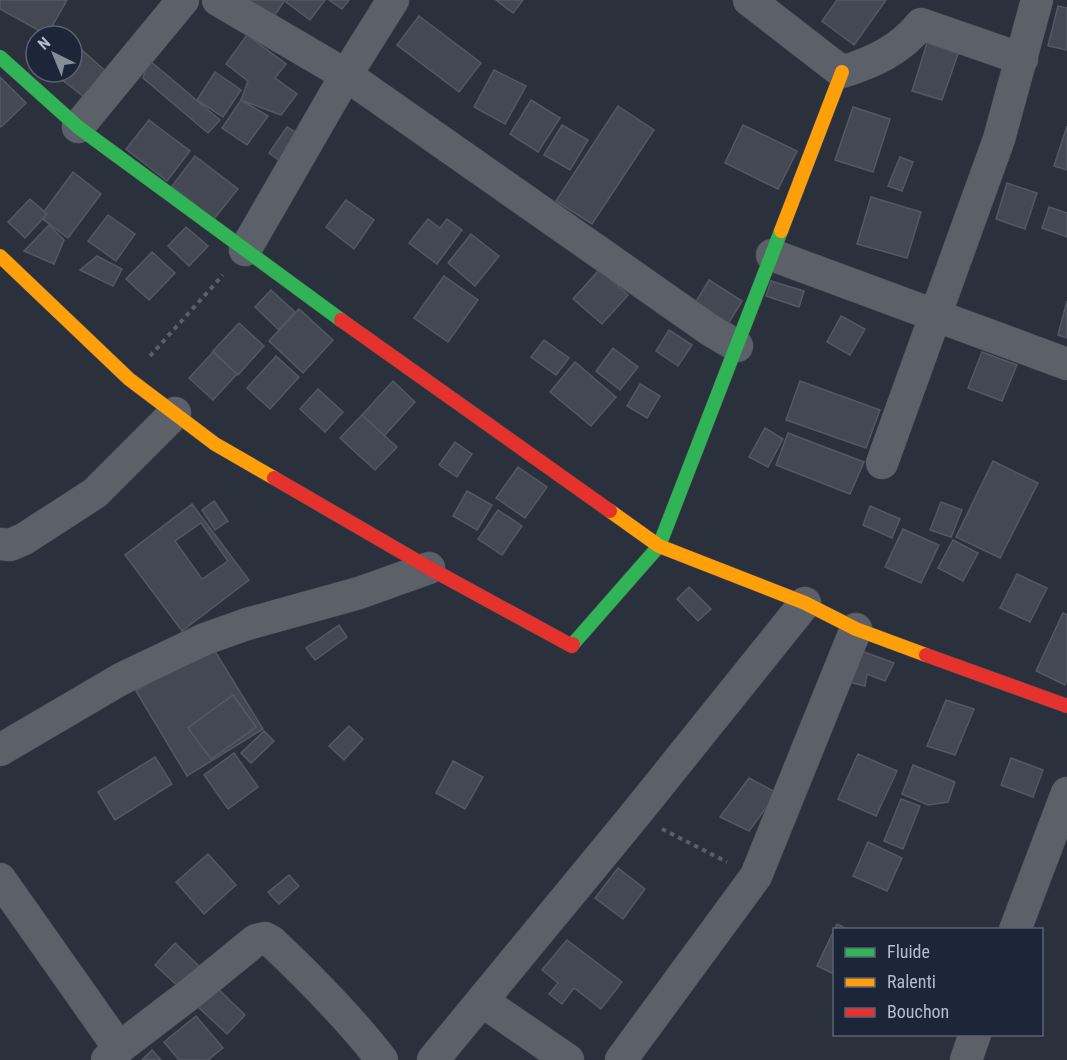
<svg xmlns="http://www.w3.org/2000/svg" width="1067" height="1060" font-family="'Roboto Condensed',sans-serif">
	<rect width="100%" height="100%" fill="#2b313c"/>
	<g fill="#434852" stroke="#535963" stroke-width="1.5" fill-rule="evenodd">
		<polygon points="0,0 67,0 47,35 0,9"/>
		<polygon points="245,0 285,0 273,18"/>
		<polygon points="287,0 325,0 310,20 286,2"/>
		<polygon points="329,0 349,0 342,9"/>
		<polygon points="496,0 523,0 513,13"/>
		<polygon points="837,0 886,0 854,45 822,21"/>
		<polygon points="1058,6 1067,8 1067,50 1048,46"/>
		<polygon points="419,16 481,63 459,92 397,45"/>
		<polygon points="247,35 286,64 275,78 297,94 281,115 241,100 248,81 226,64"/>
		<polygon points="72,41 111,76 88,100 52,72 72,72"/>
		<polygon points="927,43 958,54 942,100 912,91"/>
		<polygon points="149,60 220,120 208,133 143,78"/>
		<polygon points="494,70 526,86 505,124 474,107"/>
		<polygon points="215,72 241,90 223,117 197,100"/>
		<polygon points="0,77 26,103 1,127 0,126"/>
		<polygon points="241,100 268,116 247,145 222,128"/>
		<polygon points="531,100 560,118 538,152 510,134"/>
		<polygon points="618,106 654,130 592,224 556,201"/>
		<polygon points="853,107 890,119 873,172 835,160"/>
		<polygon points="149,120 190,151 167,181 126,149"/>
		<polygon points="562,125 588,140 570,170 544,155"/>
		<polygon points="743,125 797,151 778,189 725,163"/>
		<polygon points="1067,126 1067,170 1054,166"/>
		<polygon points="287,127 303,137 284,164 269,153"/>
		<polygon points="195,156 238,189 214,219 172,186"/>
		<polygon points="900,157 913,162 902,191 888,186"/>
		<polygon points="73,172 101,194 68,238 40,217"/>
		<polygon points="1007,183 1037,193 1025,229 996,219"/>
		<polygon points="871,197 921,212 907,258 857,244"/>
		<polygon points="30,199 47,214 25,238 8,222"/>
		<polygon points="346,200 374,220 354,249 326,227"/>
		<polygon points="1049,207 1067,213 1067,237 1042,228"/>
		<polygon points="108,215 135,234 116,261 88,241"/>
		<polygon points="428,219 440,228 447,219 462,230 437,264 409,243"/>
		<polygon points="49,225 64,240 54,264 24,251"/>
		<polygon points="186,227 208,246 189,266 168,246"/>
		<polygon points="471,234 499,256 475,286 448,263"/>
		<polygon points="152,252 175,273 149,300 126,279"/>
		<polygon points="97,256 122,269 113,286 80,270"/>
		<polygon points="599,270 628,295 602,324 573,299"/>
		<polygon points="444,276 478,300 448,342 414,318"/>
		<polygon points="709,280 742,301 725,329 692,308"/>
		<polygon points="771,281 804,291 799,307 766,296"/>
		<polygon points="271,290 295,312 279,330 255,307"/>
		<polygon points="1067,301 1067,338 1058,335"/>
		<polygon points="299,309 333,340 303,373 269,341"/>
		<polygon points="841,316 865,329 850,355 827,342"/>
		<polygon points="239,323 264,346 238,375 213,351"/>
		<polygon points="669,330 692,345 678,366 656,351"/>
		<polygon points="544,340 569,358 556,375 531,357"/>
		<polygon points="613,348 638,367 620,390 596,371"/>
		<polygon points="213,352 237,374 213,400 189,378"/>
		<polygon points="982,352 1017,365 1002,401 968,388"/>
		<polygon points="276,356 299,377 270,409 247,388"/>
		<polygon points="575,362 616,397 591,426 550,392"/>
		<polygon points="393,381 415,402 384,436 362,415"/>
		<polygon points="800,381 880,410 866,448 786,420"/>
		<polygon points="640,384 660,396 647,418 627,406"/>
		<polygon points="318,389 343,412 325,432 300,409"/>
		<polygon points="362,415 397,447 375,470 340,438"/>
		<polygon points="765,428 783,439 768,467 749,457"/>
		<polygon points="788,433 864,462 850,494 776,465"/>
		<polygon points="455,442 472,454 457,477 439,465"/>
		<polygon points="993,461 1038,483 1000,558 956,537"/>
		<polygon points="518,467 547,487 525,518 496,498"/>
		<polygon points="467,491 492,505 477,530 453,516"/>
		<polygon points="214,501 228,521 215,530 202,510"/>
		<polygon points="941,502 962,510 951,537 930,530"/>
		<path d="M192 504 249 580 182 631 125 555ZM201 523 228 561 202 579 175 541Z"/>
		<polygon points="870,506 900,519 892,538 863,525"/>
		<polygon points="498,510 522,526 502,555 478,539"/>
		<polygon points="903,529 939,545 921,583 885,567"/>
		<polygon points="953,540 978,553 963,581 938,568"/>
		<polygon points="1017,574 1047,588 1030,622 1000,608"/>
		<polygon points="689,587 711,609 698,621 677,599"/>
		<polygon points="1063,613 1067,615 1067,680 1065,685 1036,671"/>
		<polygon points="339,625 347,637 315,660 306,648"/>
		<path d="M211 645 263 729 187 776 136 691ZM233 695 256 727 211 759 188 728Z"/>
		<polygon points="859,650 894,663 885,681 867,674 865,686 848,682"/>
		<polygon points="233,695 256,727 211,759 188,728"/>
		<polygon points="946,700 974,709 955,755 927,746"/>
		<polygon points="349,726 363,739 344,760 329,746"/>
		<polygon points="264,731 274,741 251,763 241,753"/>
		<polygon points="234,753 258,787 228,809 204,775"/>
		<polygon points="858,754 897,771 876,816 838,799"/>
		<polygon points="155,757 172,784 115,820 98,792"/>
		<polygon points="1011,758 1043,770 1033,797 1001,785"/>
		<polygon points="453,761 483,777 465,809 436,793"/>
		<polygon points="913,765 955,782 948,802 928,805 902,794"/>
		<polygon points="749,778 777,793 749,831 720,817"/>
		<polygon points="901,799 920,806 903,849 884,841"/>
		<polygon points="868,842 902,858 887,891 853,876"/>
		<polygon points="208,854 236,885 204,914 176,882"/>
		<polygon points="618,868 645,889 623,919 595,898"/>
		<polygon points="289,875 299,886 279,904 268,892"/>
		<polygon points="837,924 849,930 834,930 834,974 817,966"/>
		<polygon points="567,940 622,982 601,1009 574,988 562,1004 549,994 558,983 542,970"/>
		<polygon points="175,943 201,968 181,989 155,965"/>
		<polygon points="214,985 245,1015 227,1034 196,1005"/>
		<polygon points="196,1016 223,1048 208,1060 179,1060 164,1042"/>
		<polygon points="152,1050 161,1060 142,1060"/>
	</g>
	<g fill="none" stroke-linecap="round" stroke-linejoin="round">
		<g stroke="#474c55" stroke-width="33">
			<g id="street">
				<polyline points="218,0 346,75 710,330 737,346"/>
				<path d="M749 0 842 72C874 62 900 50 921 24L1022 59"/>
				<polyline points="78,127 183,0"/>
				<polyline points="245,250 346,75 393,0"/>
				<polyline points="772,255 1067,364"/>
				<polyline points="882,463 999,139 1037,0"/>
				<polyline points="0,544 10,545 24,539 95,493 175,413"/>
				<polyline points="0,750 121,679 205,639 247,624 359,593 429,568"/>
				<polyline points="0,879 119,1048"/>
				<polyline points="1015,930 1067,793"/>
				<polyline points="482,1001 568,1060"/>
				<path d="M107 1060 119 1048 191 993 256 940 265 938 272 942C311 979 349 1017 382 1060"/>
				<polyline points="433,1060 634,816 805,603"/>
				<polyline points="621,1060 756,876 856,629"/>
				<polyline points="966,1060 975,1034"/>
			</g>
		</g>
		<g stroke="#474c55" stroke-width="15">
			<g id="fast">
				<polyline points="0,57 78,127 341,320"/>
				<polyline points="573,644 659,546 781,231"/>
			</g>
		</g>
		<g stroke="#474c55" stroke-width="15">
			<g id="slow">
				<polyline points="781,231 842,72"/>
				<polyline points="0,256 129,379 215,444 274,478"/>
				<polyline points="610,511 659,546 805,603 856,629 926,655"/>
			</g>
		</g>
		<g stroke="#474c55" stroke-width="15">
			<g id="jam">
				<polyline points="341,320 610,511"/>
				<polyline points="274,478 429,568 572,646 573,644"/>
				<polyline points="926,655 1067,706"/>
			</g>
		</g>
		<g stroke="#595f67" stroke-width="4" stroke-dasharray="4.5 4.5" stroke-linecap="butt">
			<polyline points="150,356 223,275"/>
			<polyline points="662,829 727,862"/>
		</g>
		<use href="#street" stroke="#5c6069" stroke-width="32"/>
		<use href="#fast" stroke="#30b455" stroke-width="14"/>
		<use href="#slow" stroke="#ff9f0a" stroke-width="14"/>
		<use href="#jam" stroke="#e5322d" stroke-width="14"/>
	</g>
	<rect x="833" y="928" width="210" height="108" fill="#1d2638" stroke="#5a6274" stroke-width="1.5"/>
	<rect x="845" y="948" width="30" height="9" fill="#30b455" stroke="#5a6274" stroke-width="1.5"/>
	<text x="887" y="958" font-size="18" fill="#b5bdcd">Fluide</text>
	<rect x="845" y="978" width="30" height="9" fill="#ff9f0a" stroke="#5a6274" stroke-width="1.5"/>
	<text x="887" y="988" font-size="18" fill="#b5bdcd">Ralenti</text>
	<rect x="845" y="1008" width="30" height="9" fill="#e5322d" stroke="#5a6274" stroke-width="1.5"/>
	<text x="887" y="1018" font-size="18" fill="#b5bdcd">Bouchon</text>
	<g transform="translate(54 54) rotate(317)"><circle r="28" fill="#1d2638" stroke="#5a6274" stroke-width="1.5"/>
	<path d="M0-4.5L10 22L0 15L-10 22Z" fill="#858c9a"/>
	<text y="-9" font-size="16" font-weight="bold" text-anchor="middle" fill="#b5bdcd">N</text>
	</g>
</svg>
